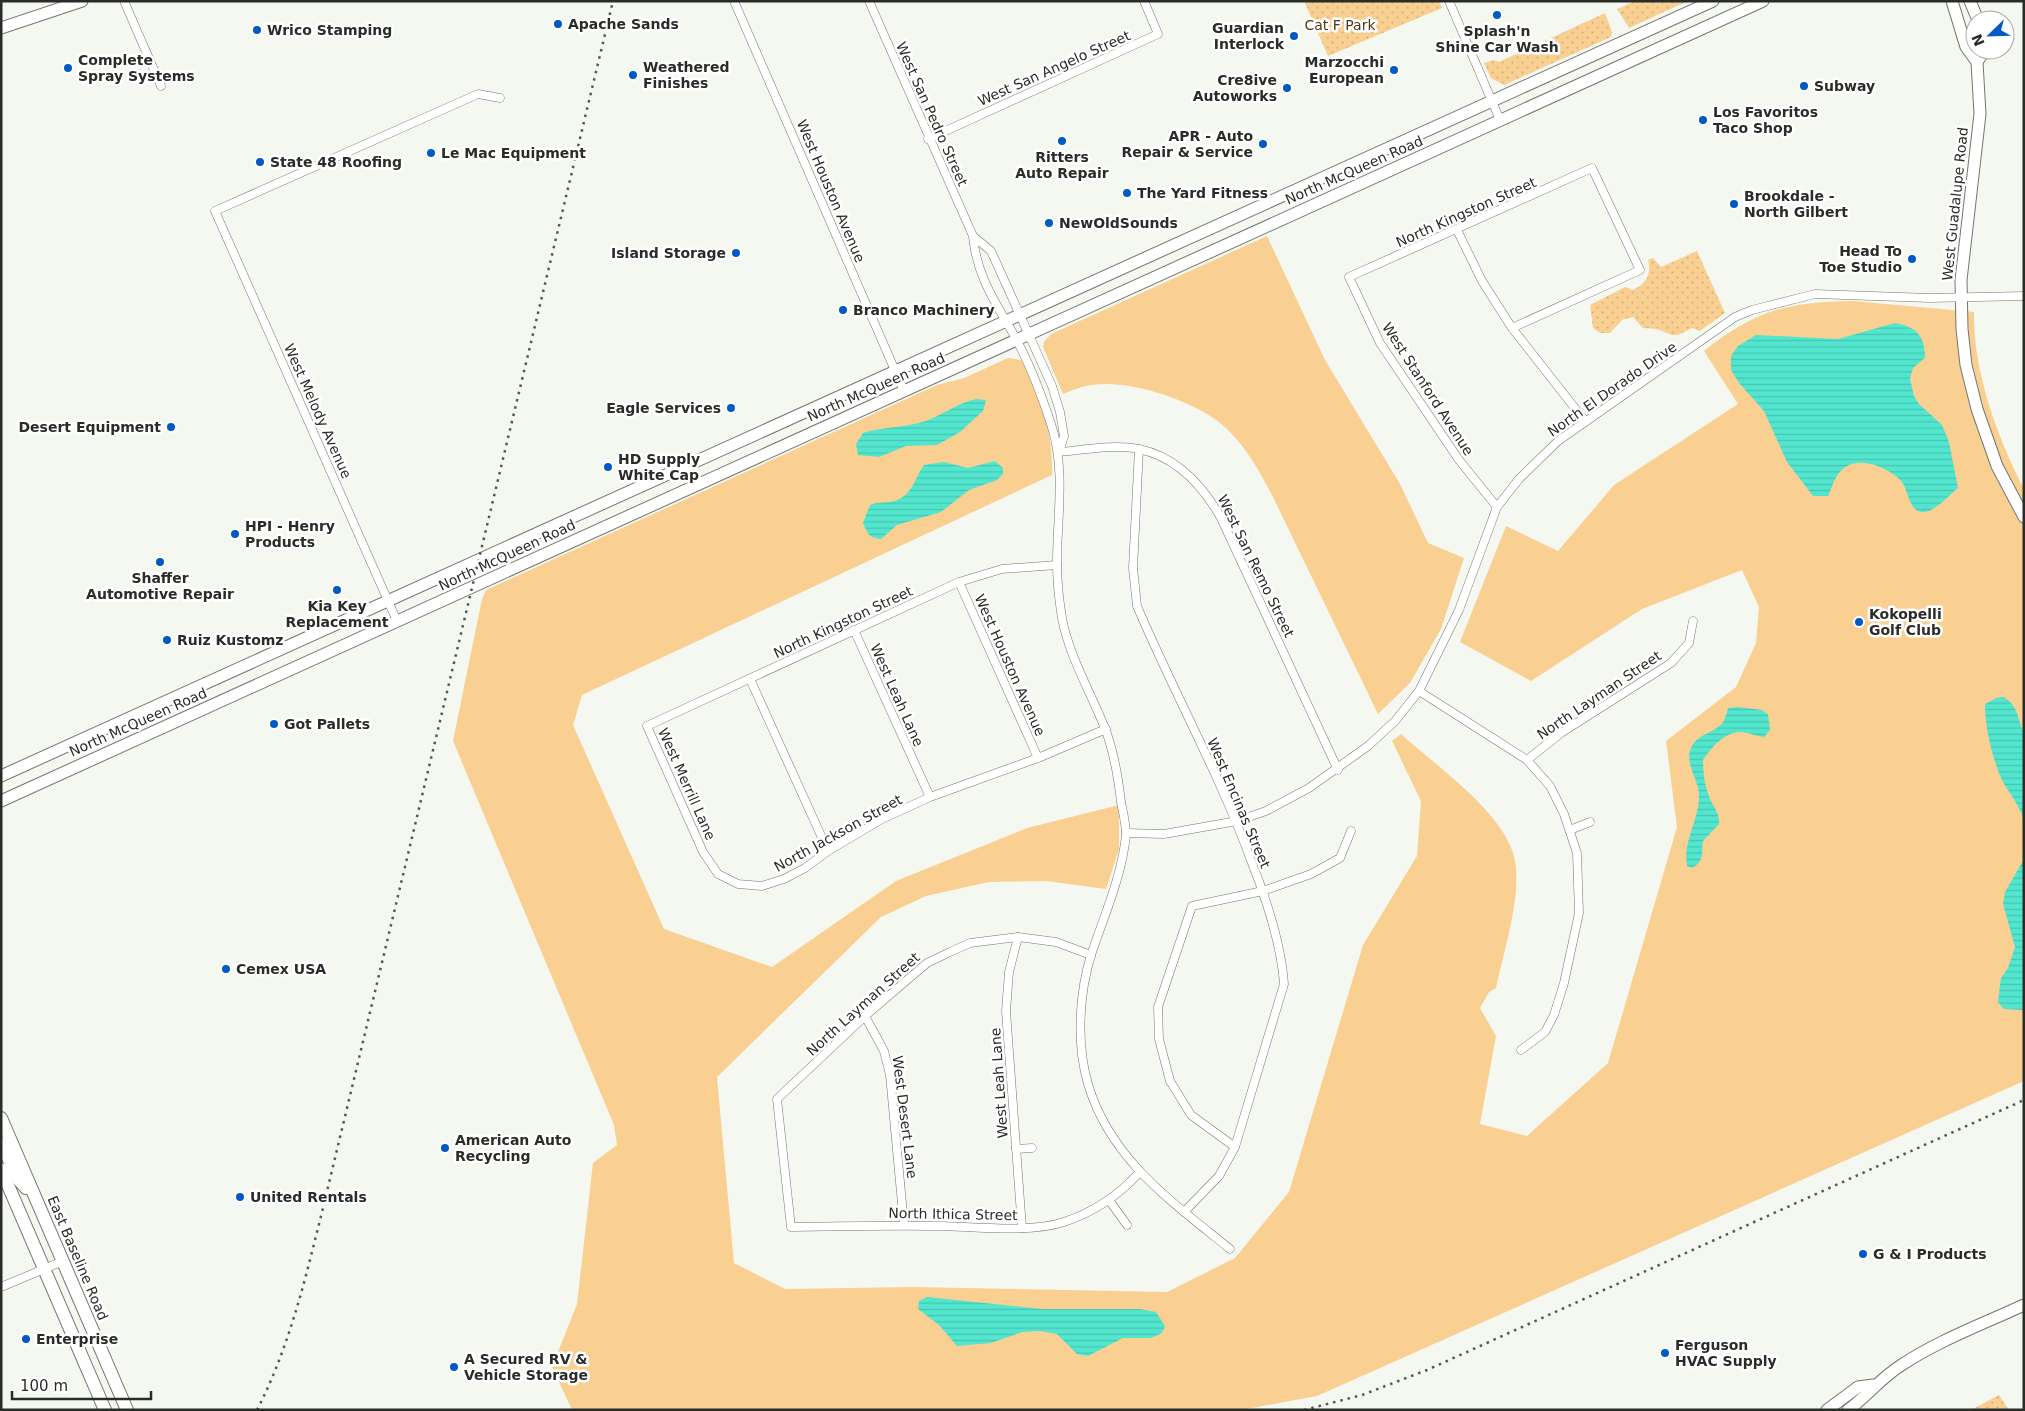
<svg xmlns="http://www.w3.org/2000/svg" width="2025" height="1411" font-family="'DejaVu Sans',sans-serif">
	<defs>
		<pattern id="park-dots" width="8" height="8" patternUnits="userSpaceOnUse" patternTransform="scale(1.25)"><rect width="8" height="8" fill="#f9d092"/><path d="M2 2h.1M6 6h.1" fill="none" stroke="#d6b37e" stroke-width="1.8" stroke-linecap="round"/></pattern>
		<pattern id="water-rules" width="6" height="5" patternUnits="userSpaceOnUse" patternTransform="scale(1.25)"><rect width="6" height="5" fill="#52e6ce"/><path d="M0 2.5h6" fill="none" stroke="#48c5b1"/></pattern>
	</defs>
	<rect width="100%" height="100%" fill="#f4f8f0"/>
	<g fill="#f9d092">
		<path d="M1267 236 1325 360 1400 484 1428 543 1464 558 1441 629 1410 683 1378 714 1272 495C1259 471 1247 448 1227 429 1199 402 1131 379 1092 385 1082 386 1073 390 1063 394L1043 347 1044 342 1051 334Z"/>
		<path d="M1853 301 1974 312C1973 371 1997 437 2024 489V1081L1317 1396 1241 1410H572L552 1367 577 1304 593 1163 617 1145 614 1125 453 741 482 599 486 590 937 385 964 378 1008 358 1021 360C1026 367 1029 376 1033 384 1046 415 1053 442 1052 475L582 695 573 725 664 929 772 967 896 881 1027 828 1119 805V849L1106 889 1046 881 989 882 926 896 881 917 717 1077 734 1263 785 1289 913 1287 1167 1292 1235 1258 1289 1192 1363 945 1417 856 1421 801 1392 741 1401 734C1435 765 1502 811 1514 856 1523 893 1504 950 1496 988L1489 992 1480 1008 1496 1036 1480 1124 1527 1136 1608 1063 1677 827 1666 741 1736 687 1756 643 1759 607 1742 570 1642 609 1531 681 1460 642 1506 526 1558 551 1614 485 1738 404 1704 351C1756 310 1788 302 1853 301Z"/>
	</g>
	<g fill="url(#park-dots)">
		<polygon points="1304,1 1439,1 1442,8 1328,56"/>
		<polygon points="1635,1 1688,1 1629,28 1617,9"/>
		<polygon points="1605,13 1612,32 1611,37 1504,85 1491,78 1484,63 1494,60 1499,62"/>
		<path d="M1697 251 1725 313 1700 331 1692 328 1678 335H1672L1657 329 1643 328 1633 317 1622 320 1610 333H1600L1593 328 1590 305 1625 287 1633 290C1646 283 1652 275 1648 260L1653 258 1661 267Z"/>
		<polygon points="1999,1395 2009,1410 1971,1410"/>
	</g>
	<g fill="url(#water-rules)">
		<path d="M1895 323C1917 327 1925 336 1925 358L1913 368 1910 379 1914 396 1919 404 1942 425 1949 442 1958 488C1949 495 1935 512 1923 512 1909 512 1908 490 1902 482 1889 467 1855 453 1840 472 1834 478 1832 488 1828 496H1813L1787 462 1764 411 1739 383 1731 370V356L1738 346 1756 335 1838 339Z"/>
		<path d="M976 399 986 400 983 411 960 432 937 445 906 446 879 457 858 455 856 444 863 433C882 427 902 428 922 422 941 417 956 403 976 399Z"/>
		<path d="M995 461 1003 468V474L997 480 969 490 941 512 897 525 881 539C869 538 867 533 863 523L870 505C879 501 888 504 897 500 913 494 915 477 924 465L944 462 968 468Z"/>
		<path d="M2004 697C2019 707 2017 718 2024 733V821C2018 800 2005 790 1999 773 1991 752 1985 726 1985 704L1996 698Z"/>
		<path d="M1738 707 1762 710 1768 714 1770 730 1764 737C1756 736 1747 732 1740 732 1723 733 1711 748 1703 760 1703 774 1705 786 1710 799 1714 808 1720 814 1719 824L1703 841C1701 854 1705 861 1692 868L1687 866C1682 842 1700 819 1699 794 1698 778 1683 761 1692 746 1698 734 1715 733 1723 722 1725 719 1727 712 1728 708Z"/>
		<polygon points="2024,859 2024,1010 2004,1009 1998,1002 2001,978 2008,968 2015,947 2003,904 2005,892"/>
		<polygon points="927,1297 1043,1309 1140,1309 1156,1312 1165,1326 1162,1333 1151,1338 1123,1338 1088,1356 1077,1354 1057,1334 1040,1331 1022,1332 991,1343 957,1346 939,1325 918,1309 919,1301"/>
	</g>
	<g fill="none" stroke-linecap="round" stroke-linejoin="round">
		<g stroke="#737770" stroke-width="9">
			<g id="street">
				<polyline points="124,1 161,86"/>
				<polyline points="734,1 904,391"/>
				<path d="M869 1 973 236C976 270 990 294 1007 323 1026 354 1040 390 1051 424 1066 469 1057 517 1057 562 1057 580 1059 600 1062 618 1069 656 1090 691 1104 726 1114 750 1118 776 1121 802 1123 812 1126 824 1126 835 1122 875 1105 914 1092 952 1079 992 1076 1043 1088 1084 1110 1159 1172 1202 1230 1249"/>
				<polyline points="1449,1 1500,120"/>
				<polyline points="928,139 1158,34 1144,1"/>
				<polyline points="1457,230 1482,281 1512,328 1585,421"/>
				<polyline points="973,236 991,251 1052,386 1060,412 1064,436 1059,452"/>
				<path d="M1139 449 1133 568 1137 606C1174 693 1220 775 1252 863 1267 901 1281 943 1284 984L1235 1147 1219 1176 1184 1212"/>
				<path d="M1059 452C1083 450 1114 444 1139 449 1177 457 1203 486 1221 518L1338 770"/>
				<polyline points="1497,507 1459,460 1380,343 1349,277 1592,168 1640,270 1512,328"/>
				<polyline points="1057,565 1002,569 959,582 647,726 703,852 718,874 738,884 762,886 784,879 805,868 828,851 882,819 930,797 1038,758 1106,729"/>
				<polyline points="959,582 1038,758"/>
				<polyline points="397,621 215,211 478,94 500,98"/>
				<polyline points="854,630 930,797"/>
				<polyline points="750,679 828,851"/>
				<polyline points="1419,691 1527,760 1550,786 1564,814 1577,853 1579,913 1564,983 1554,1015 1545,1032 1521,1050"/>
				<polyline points="1527,760 1561,733 1671,663 1689,643 1693,621"/>
				<polyline points="1570,830 1590,822"/>
				<polyline points="1126,833 1164,834 1237,821 1266,811 1309,788 1368,746 1395,721 1419,691 1459,610 1497,507 1519,479 1558,441 1735,317 1752,310 1815,294 1930,298 2024,296"/>
				<polyline points="1018,937 1009,972 1006,1011 1022,1228"/>
				<path d="M1091 955 1056 942 1018 937 970 943 950 952 927 963 865 1016 777 1099 791 1227C842 1226 892 1225 943 1226 977 1227 1032 1233 1064 1222 1094 1212 1118 1196 1139 1173"/>
				<polyline points="865,1016 884,1051 890,1075 904,1225"/>
				<polyline points="1235,1147 1191,1115 1170,1081 1159,1039 1158,1007 1192,906 1263,891 1311,874 1340,858 1351,831"/>
				<polyline points="1016,1149 1032,1148"/>
				<polyline points="1109,1200 1127,1225"/>
				<polyline points="1,1287 63,1261"/>
			</g>
		</g>
		<g stroke="#737770" stroke-width="13">
			<g id="secondary">
				<polyline points="1952,1 1966,47 1977,62 1980,114 1961,280 1962,329 1966,365 1977,409 1997,466 2024,517"/>
				<polyline points="1970,1 1978,20"/>
				<polyline points="1,28 82,1"/>
				<polyline points="1977,62 1985,50"/>
				<polyline points="1,776 1713,1"/>
				<polyline points="1,801 1763,1"/>
				<polyline points="1827,1410 1858,1387 1873,1385"/>
				<path d="M1848 1410C1867 1396 1880 1379 1900 1366 1937 1341 1983 1324 2024 1305"/>
			</g>
		</g>
		<g stroke="#737770" stroke-width="14">
			<g id="primary">
				<polyline points="1,1118 127,1410"/>
				<polyline points="1,1143 18,1179 26,1188"/>
				<polyline points="1,1169 105,1410"/>
			</g>
		</g>
		<use href="#street" stroke="#fff" stroke-width="8"/>
		<use href="#secondary" stroke="#fff" stroke-width="11"/>
		<use href="#primary" stroke="#fff" stroke-width="12"/>
		<g stroke="#555753" stroke-width="2.5" stroke-dasharray="2.5 5" stroke-linecap="butt">
			<path d="M257 1410C290 1346 306 1276 323 1208L613 1"/>
			<polyline points="1304,1410 1362,1395 1427,1370 2024,1100"/>
		</g>
	</g>
	<g fill="#015ac3" stroke="#fff" stroke-width="2">
		<circle cx="1497" cy="15" r="5"/>
		<circle cx="558" cy="24" r="5"/>
		<circle cx="257" cy="30" r="5"/>
		<circle cx="1294" cy="36" r="5"/>
		<circle cx="68" cy="68" r="5"/>
		<circle cx="1394" cy="70" r="5"/>
		<circle cx="633" cy="75" r="5"/>
		<circle cx="1804" cy="86" r="5"/>
		<circle cx="1287" cy="88" r="5"/>
		<circle cx="1703" cy="120" r="5"/>
		<circle cx="1062" cy="141" r="5"/>
		<circle cx="1263" cy="144" r="5"/>
		<circle cx="431" cy="153" r="5"/>
		<circle cx="260" cy="162" r="5"/>
		<circle cx="1127" cy="193" r="5"/>
		<circle cx="1734" cy="204" r="5"/>
		<circle cx="1049" cy="223" r="5"/>
		<circle cx="736" cy="253" r="5"/>
		<circle cx="1912" cy="259" r="5"/>
		<circle cx="843" cy="310" r="5"/>
		<circle cx="731" cy="408" r="5"/>
		<circle cx="171" cy="427" r="5"/>
		<circle cx="608" cy="467" r="5"/>
		<circle cx="235" cy="534" r="5"/>
		<circle cx="160" cy="562" r="5"/>
		<circle cx="337" cy="590" r="5"/>
		<circle cx="1859" cy="622" r="5"/>
		<circle cx="167" cy="640" r="5"/>
		<circle cx="274" cy="724" r="5"/>
		<circle cx="226" cy="969" r="5"/>
		<circle cx="445" cy="1148" r="5"/>
		<circle cx="240" cy="1197" r="5"/>
		<circle cx="1863" cy="1254" r="5"/>
		<circle cx="26" cy="1339" r="5"/>
		<circle cx="1665" cy="1353" r="5"/>
		<circle cx="454" cy="1367" r="5"/>
	</g>
	<g text-anchor="middle" stroke-width="5" stroke-linejoin="round" paint-order="stroke">
		<g font-size="14" font-weight="bold" fill="#2a2c29" stroke="#fff" text-anchor="start">
			<text x="568" y="29">Apache Sands</text>
			<text x="1284" y="33" text-anchor="end">Guardian<tspan x="1284" dy="16">Interlock</tspan></text>
			<text x="267" y="35">Wrico Stamping</text>
			<text x="1497" y="36" text-anchor="middle">Splash'n<tspan x="1497" dy="16">Shine Car Wash</tspan></text>
			<text x="78" y="65">Complete<tspan x="78" dy="16">Spray Systems</tspan></text>
			<text x="1384" y="67" text-anchor="end">Marzocchi<tspan x="1384" dy="16">European</tspan></text>
			<text x="643" y="72">Weathered<tspan x="643" dy="16">Finishes</tspan></text>
			<text x="1277" y="85" text-anchor="end">Cre8ive<tspan x="1277" dy="16">Autoworks</tspan></text>
			<text x="1814" y="91">Subway</text>
			<text x="1713" y="117">Los Favoritos<tspan x="1713" dy="16">Taco Shop</tspan></text>
			<text x="1253" y="141" text-anchor="end">APR - Auto<tspan x="1253" dy="16">Repair &amp; Service</tspan></text>
			<text x="441" y="158">Le Mac Equipment</text>
			<text x="1062" y="162" text-anchor="middle">Ritters<tspan x="1062" dy="16">Auto Repair</tspan></text>
			<text x="270" y="167">State 48 Roofing</text>
			<text x="1137" y="198">The Yard Fitness</text>
			<text x="1744" y="201">Brookdale -<tspan x="1744" dy="16">North Gilbert</tspan></text>
			<text x="1059" y="228">NewOldSounds</text>
			<text x="1902" y="256" text-anchor="end">Head To<tspan x="1902" dy="16">Toe Studio</tspan></text>
			<text x="726" y="258" text-anchor="end">Island Storage</text>
			<text x="853" y="315">Branco Machinery</text>
			<text x="721" y="413" text-anchor="end">Eagle Services</text>
			<text x="161" y="432" text-anchor="end">Desert Equipment</text>
			<text x="618" y="464">HD Supply<tspan x="618" dy="16">White Cap</tspan></text>
			<text x="245" y="531">HPI - Henry<tspan x="245" dy="16">Products</tspan></text>
			<text x="160" y="583" text-anchor="middle">Shaffer<tspan x="160" dy="16">Automotive Repair</tspan></text>
			<text x="337" y="611" text-anchor="middle">Kia Key<tspan x="337" dy="16">Replacement</tspan></text>
			<text x="1869" y="619">Kokopelli<tspan x="1869" dy="16">Golf Club</tspan></text>
			<text x="177" y="645">Ruiz Kustomz</text>
			<text x="284" y="729">Got Pallets</text>
			<text x="236" y="974">Cemex USA</text>
			<text x="455" y="1145">American Auto<tspan x="455" dy="16">Recycling</tspan></text>
			<text x="250" y="1202">United Rentals</text>
			<text x="1873" y="1259">G &amp; I Products</text>
			<text x="36" y="1344">Enterprise</text>
			<text x="1675" y="1350">Ferguson<tspan x="1675" dy="16">HVAC Supply</tspan></text>
			<text x="464" y="1364">A Secured RV &amp;<tspan x="464" dy="16">Vehicle Storage</tspan></text>
		</g>
		<g font-size="14" fill="#4f3810" stroke="#fff">
			<text x="1340" y="30">Cat F Park</text>
		</g>
		<g font-size="14" fill="#2a2c29" stroke="#fff">
			<text transform="translate(1054 68) rotate(-24)" y="5">West San Angelo Street</text>
			<text transform="translate(932 114) rotate(66)" y="5">West San Pedro Street</text>
			<text transform="translate(1354 170) rotate(-24)" y="5">North McQueen Road</text>
			<text transform="translate(831 191) rotate(67)" y="5">West Houston Avenue</text>
			<text transform="translate(1955 204) rotate(-84)" y="5">West Guadalupe Road</text>
			<text transform="translate(1466 212) rotate(-24)" y="5">North Kingston Street</text>
			<text transform="translate(876 387) rotate(-24)" y="5">North McQueen Road</text>
			<text transform="translate(1428 389) rotate(57)" y="5">West Stanford Avenue</text>
			<text transform="translate(1612 389) rotate(-35)" y="5">North El Dorado Drive</text>
			<text transform="translate(318 411) rotate(66)" y="5">West Melody Avenue</text>
			<text transform="translate(507 555) rotate(-25)" y="5">North McQueen Road</text>
			<text transform="translate(1256 566) rotate(64)" y="5">West San Remo Street</text>
			<text transform="translate(843 622) rotate(-25)" y="5">North Kingston Street</text>
			<text transform="translate(1010 665) rotate(66)" y="5">West Houston Avenue</text>
			<text transform="translate(897 695) rotate(66)" y="5">West Leah Lane</text>
			<text transform="translate(1599 695) rotate(-34)" y="5">North Layman Street</text>
			<text transform="translate(138 722) rotate(-24)" y="5">North McQueen Road</text>
			<text transform="translate(687 784) rotate(66)" y="5">West Merrill Lane</text>
			<text transform="translate(1239 803) rotate(67)" y="5">West Encinas Street</text>
			<text transform="translate(838 833) rotate(-29)" y="5">North Jackson Street</text>
			<text transform="translate(863 1004) rotate(-42)" y="5">North Layman Street</text>
			<text transform="translate(999 1083) rotate(-94)" y="5">West Leah Lane</text>
			<text transform="translate(905 1117) rotate(83)" y="5">West Desert Lane</text>
			<text transform="translate(953 1214) rotate(1)" y="5">North Ithica Street</text>
			<text transform="translate(78 1258) rotate(67)" y="5">East Baseline Road</text>
		</g>
	</g>
	<rect width="2025" height="1411" fill="none" stroke="#2a2c29" stroke-width="5"/>
	<g transform="translate(1990 35) rotate(247)"><circle r="24" fill="#ffffff" stroke="#aaaba9"/>
	<path d="M0-4L9 19L0 12L-9 19Z" fill="#015ac3"/>
	<text y="-8" font-size="14" font-weight="bold" text-anchor="middle" fill="#2a2c29">N</text>
	</g>
	<path d="M12 1391v8h139v-8" fill="none" stroke="#2a2c29" stroke-width="2.5"/>
	<text x="20" y="1391" font-size="15" fill="#2a2c29" stroke="#ffffff" stroke-width="4" paint-order="stroke">100 m</text>
</svg>
